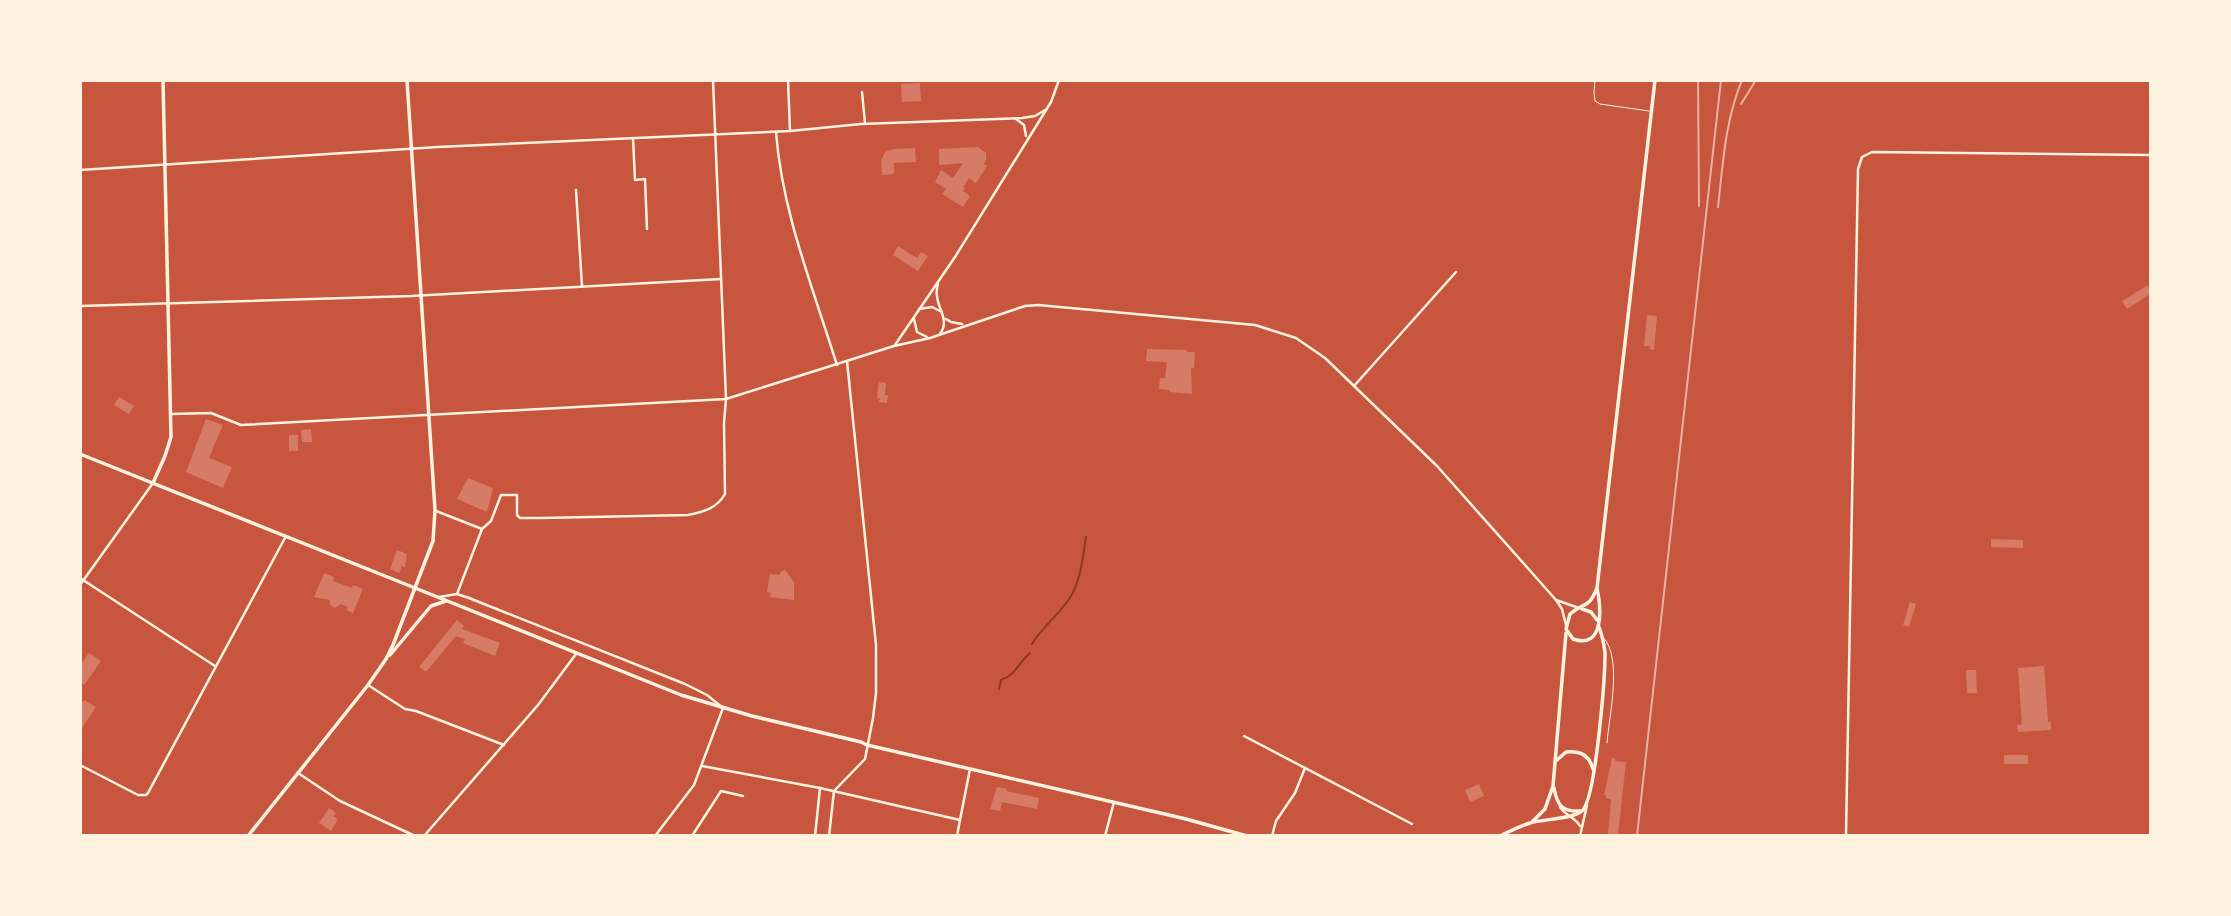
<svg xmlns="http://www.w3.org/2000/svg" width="2231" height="916" font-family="'PT Serif',serif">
	<rect width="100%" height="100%" fill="#c8553d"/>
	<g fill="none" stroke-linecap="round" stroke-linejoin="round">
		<g stroke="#8f3625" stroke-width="2">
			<path d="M1032 644C1040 629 1062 612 1071 596 1081 579 1083 556 1086 537"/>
			<path d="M999 689 1001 680C1015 676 1019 662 1030 653"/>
		</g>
	</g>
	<g fill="#d67c66">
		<polygon points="920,83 921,101 902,102 901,84"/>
		<polygon points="978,147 986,153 986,160 984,164 987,166 976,183 969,178 963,187 965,188 963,191 970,196 963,207 942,194 946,189 935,182 941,170 953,178 963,163 939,165 939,149"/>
		<polygon points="915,148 916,162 894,163 894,174 882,175 881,161 885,152 894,149"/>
		<polygon points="898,246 917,258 921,252 928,256 918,271 893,255"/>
		<polygon points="2148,285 2150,294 2127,309 2122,301"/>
		<polygon points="1647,315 1657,316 1654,350 1650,349 1650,346 1644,346"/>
		<polygon points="1147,349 1187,350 1187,352 1195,352 1194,368 1191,368 1192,394 1170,392 1170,390 1159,389 1160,378 1165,378 1167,362 1146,361"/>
		<polygon points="879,382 886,383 885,395 888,395 887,403 879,402 880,398 877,398"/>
		<polygon points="119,397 134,406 129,414 114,405"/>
		<polygon points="206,419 223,425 209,458 232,467 223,488 186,472"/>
		<polygon points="311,429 312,442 302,442 301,430"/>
		<rect x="289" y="435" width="9" height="16"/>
		<polygon points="468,478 493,488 487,512 457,499"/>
		<polygon points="1991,539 2023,540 2023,548 1991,547"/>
		<polygon points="397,550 407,554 405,567 402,566 399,573 390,569"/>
		<polygon points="785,570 794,582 794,600 770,597 771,593 767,592 770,574 780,575 780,572"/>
		<polygon points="324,573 334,577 333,581 352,588 353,585 363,589 353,613 347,610 348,607 341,604 335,608 330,605 330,600 314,597"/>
		<polygon points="1910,602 1916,604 1909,627 1903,625"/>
		<polygon points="457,620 464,626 462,629 500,643 495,656 463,643 465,639 456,636 426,672 419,667"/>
		<polygon points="89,653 101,661 84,685 80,682 80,665"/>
		<polygon points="2044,666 2048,722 2051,722 2051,730 2018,732 2017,725 2022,725 2018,668"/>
		<polygon points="1966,670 1976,670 1977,693 1967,693"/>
		<polygon points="84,700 96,707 80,731 80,705"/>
		<rect x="2004" y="755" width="24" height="9"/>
		<polygon points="1612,758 1615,758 1615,761 1626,762 1618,835 1608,834 1611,799 1606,798 1606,795 1604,795"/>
		<polygon points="1479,784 1484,796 1470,802 1465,790"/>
		<polygon points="997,787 1007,789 1006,791 1039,798 1037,809 1002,802 1000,811 990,809"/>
		<polygon points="329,808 336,813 333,816 338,819 331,831 319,823"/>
	</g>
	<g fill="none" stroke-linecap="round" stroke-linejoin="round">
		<g stroke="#fff3e0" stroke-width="1">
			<polyline points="1595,80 1594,92 1595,101 1600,104 1649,111"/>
			<path d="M1603 637C1623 658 1609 716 1607 743"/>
		</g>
		<g stroke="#fff3e0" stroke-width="2.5">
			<polyline points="788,80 790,131"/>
			<polyline points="862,92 865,123"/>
			<path d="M776 132C782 212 813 288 837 365"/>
			<polyline points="633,138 635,180 645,179 647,229"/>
			<polyline points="576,190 582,286"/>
			<polyline points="80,306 412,296 721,279"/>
			<polyline points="1354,386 1456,272"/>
			<polyline points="436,511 482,529"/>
			<polyline points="80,578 215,666"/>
			<polyline points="80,585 153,483"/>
			<path d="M457 594 482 529 491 521 501 495H517V515L520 518H541L688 515C704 512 717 508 725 494L724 423 726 399 713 80"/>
			<polyline points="439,597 457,594 469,598 685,684 707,695 723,708 694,785 655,836"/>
			<polyline points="368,685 405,709 416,711 504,745"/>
			<polyline points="1244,736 1412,824"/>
			<polyline points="702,766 820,788 960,820 970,769"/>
			<polyline points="298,773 340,801 415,836"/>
			<path d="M1560 807C1566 816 1576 818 1580 826"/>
			<polyline points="424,836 538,705 576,654"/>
			<polyline points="692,836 721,791 743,796"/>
			<polyline points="815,836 820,788"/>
			<polyline points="829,836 834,791 865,759 873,718 876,693 876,645 847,361"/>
			<polyline points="957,836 960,820"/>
			<polyline points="1105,836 1114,802"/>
			<polyline points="1272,836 1276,821 1295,793 1305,768"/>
			<polyline points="1580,836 1587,805"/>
			<polyline points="1846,836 1858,169 1862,157 1872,152 2150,155"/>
		</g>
		<g stroke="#fff3e0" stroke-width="2.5">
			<polyline points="1016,119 1024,125 1026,136"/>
			<polyline points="80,170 438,147 790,131 861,124 1022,118 1035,116 1045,110"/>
			<path d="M938 284C937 288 936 292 937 296 938 310 950 320 940 334"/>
			<polyline points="919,309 932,307 942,312"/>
			<polyline points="914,319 917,332 927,337"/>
			<polyline points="946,319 951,322 962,324"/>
			<polyline points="895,345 955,257 1051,102 1059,80"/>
			<polyline points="171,414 211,413 241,425 726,399 894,346 930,338 1025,306 1038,305 1255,325 1296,338 1325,358 1437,466 1556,600 1562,609 1566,625"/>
			<polyline points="1556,600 1579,608"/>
			<polyline points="80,765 138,795 146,795 148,793 286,536"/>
		</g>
		<g stroke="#fff3e0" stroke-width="3.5">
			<polyline points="80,454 415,588"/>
			<polyline points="153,483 165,456 171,437 163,80"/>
			<path d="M1597 588C1601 607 1605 650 1573 639L1566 629 1570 614C1585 601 1588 610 1597 588L1655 80"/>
			<polyline points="1582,609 1591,612 1597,620"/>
			<path d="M1557 760 1566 752C1581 751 1589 755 1593 769"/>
			<path d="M1554 788C1557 804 1561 812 1580 811"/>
			<polyline points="1533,821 1545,809 1553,786 1566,633"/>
			<path d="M1500 836C1510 831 1520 826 1530 823 1543 819 1573 819 1582 811 1596 799 1605 676 1605 653 1604 644 1602 635 1599 627"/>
		</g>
		<g stroke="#fff3e0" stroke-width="3.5">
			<polyline points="415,588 681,695 752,716 861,742 867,745 1186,819 1247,836"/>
			<polyline points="390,655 431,606 446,601"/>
			<polyline points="248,836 368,685 386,659 393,645 433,541 435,510 407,80"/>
		</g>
		<g stroke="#e9b49f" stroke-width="2">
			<polyline points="1698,80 1699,206"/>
			<polyline points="1741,104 1756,80"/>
			<path d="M1718 207C1723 164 1725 121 1742 80"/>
			<polyline points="1637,836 1721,80"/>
		</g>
	</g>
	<rect width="2231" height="916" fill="none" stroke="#fff3e0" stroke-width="164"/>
</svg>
